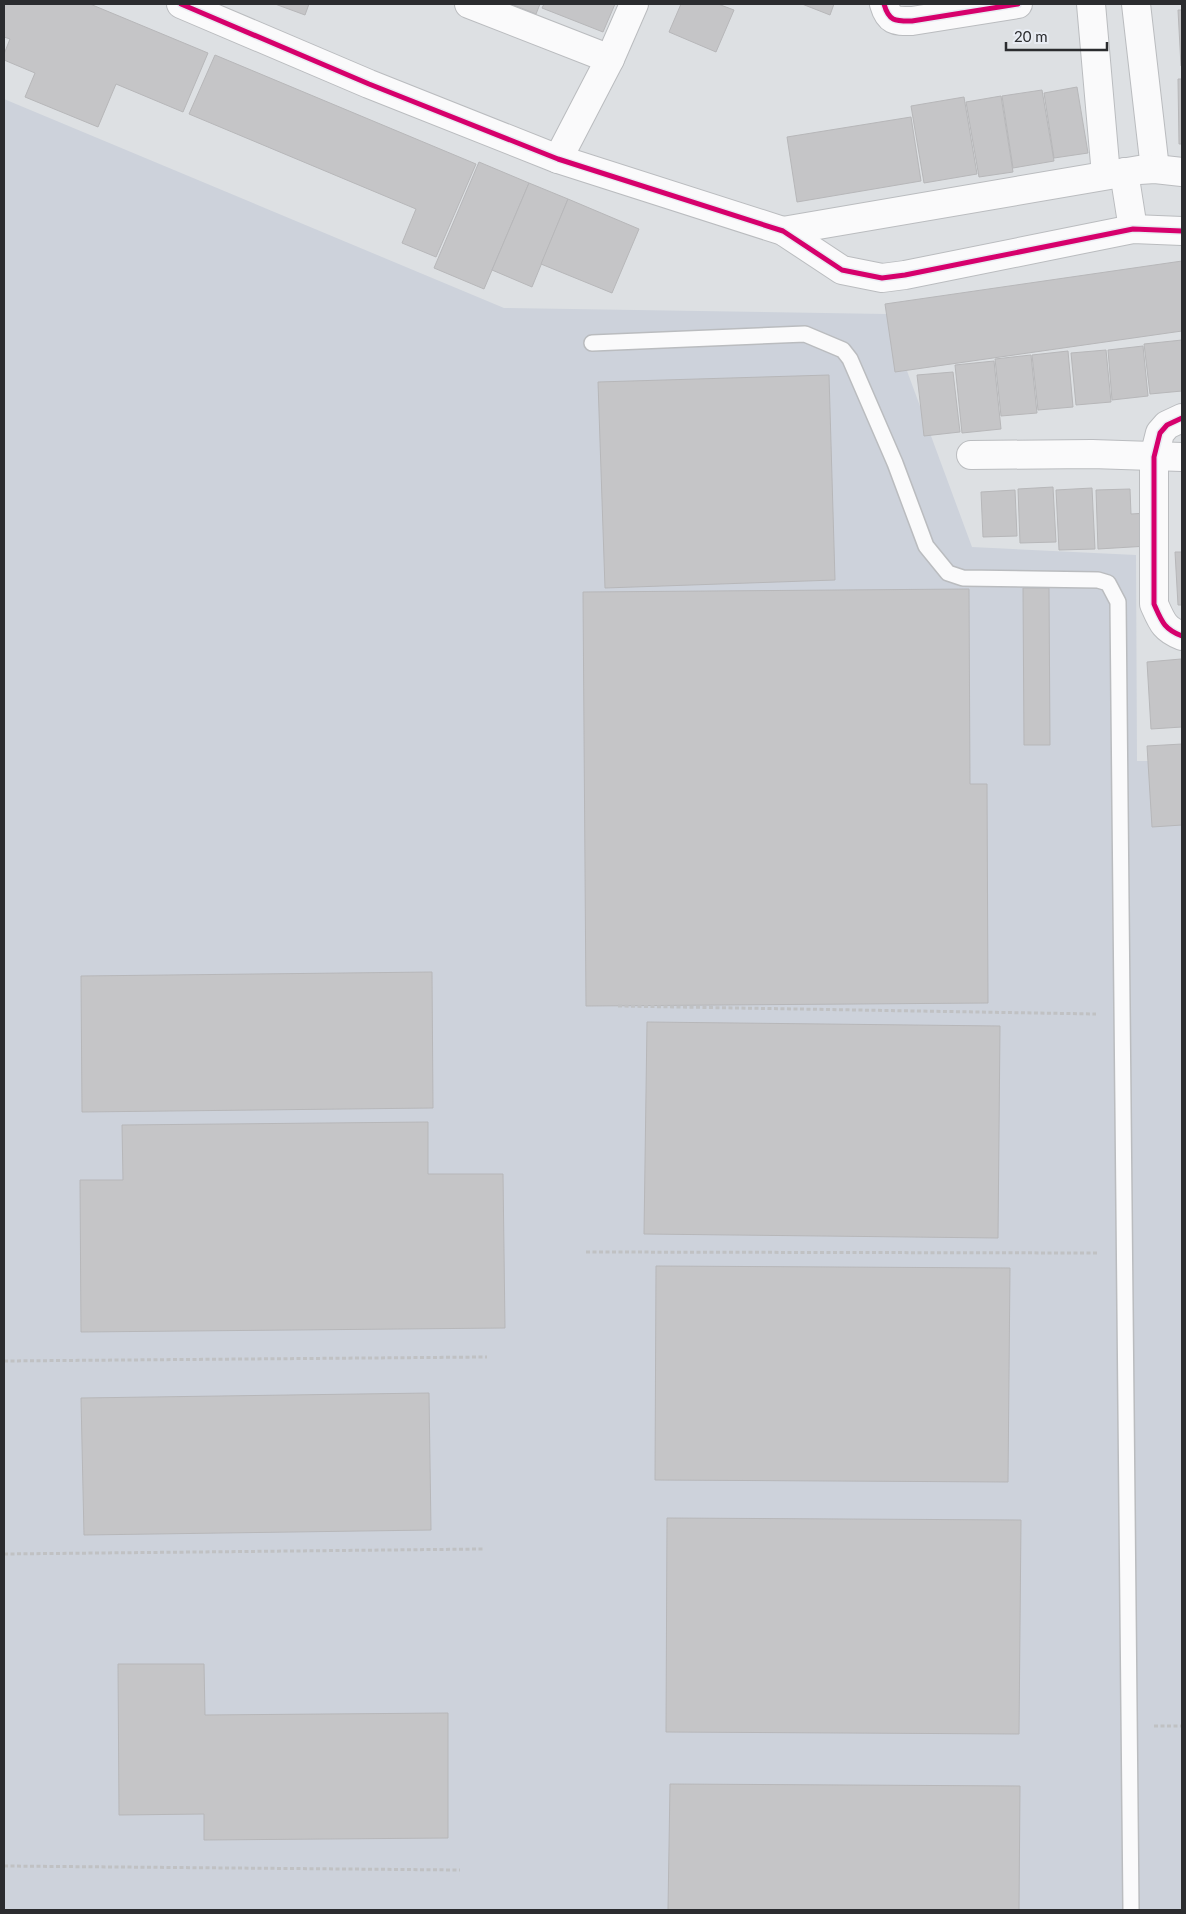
<svg xmlns="http://www.w3.org/2000/svg" width="1186" height="1914" font-family="Lato,sans-serif">
	<rect width="100%" height="100%" fill="#dde0e3"/>
	<polygon fill="#cdd2db" points="4,99 504,308 886,314 972,547 1136,555 1137,761 1182,761 1182,1910 4,1910"/>
	<g fill="#c5c5c7" stroke="#b7b7b9">
		<polygon points="4,4 90,4 208,53 183,112 116,84 98,127 25,97 35,73 4,60 4,54 10,39 4,37"/>
		<polygon points="275,4 309,4 305,15"/>
		<polygon points="511,4 540,4 536,14"/>
		<polygon points="544,4 615,4 603,32 542,8"/>
		<polygon points="681,4 718,4 734,10 716,52 669,32"/>
		<polygon points="802,4 834,4 830,15"/>
		<polygon points="1178,10 1182,10 1182,66 1181,66"/>
		<polygon points="215,55 476,164 436,257 402,243 416,209 189,114"/>
		<polygon points="1178,79 1182,79 1182,144 1179,144"/>
		<polygon points="1077,87 1088,153 1054,158 1044,93"/>
		<polygon points="1042,90 1054,161 1013,168 1002,96"/>
		<polygon points="1001,96 1013,172 979,177 966,102"/>
		<polygon points="964,97 977,174 924,183 911,106"/>
		<polygon points="911,117 921,181 797,202 787,137"/>
		<polygon points="479,162 529,183 484,289 434,268"/>
		<polygon points="529,183 568,199 532,287 492,270"/>
		<polygon points="568,199 639,229 612,293 541,264"/>
		<polygon points="1182,261 1182,331 895,372 885,304"/>
		<polygon points="1182,340 1182,391 1150,394 1144,344"/>
		<polygon points="1143,346 1148,396 1112,400 1108,350"/>
		<polygon points="1106,350 1111,402 1076,405 1071,353"/>
		<polygon points="1068,351 1073,407 1038,410 1032,355"/>
		<polygon points="1031,355 1037,413 1001,416 995,359"/>
		<polygon points="994,361 1001,429 962,433 955,365"/>
		<polygon points="953,372 960,432 924,436 917,375"/>
		<polygon points="829,375 835,580 605,588 598,382"/>
		<polygon points="1053,487 1056,542 1020,543 1018,489"/>
		<polygon points="1092,488 1095,549 1059,550 1056,490"/>
		<polygon points="1130,489 1131,514 1147,513 1148,546 1098,549 1096,490"/>
		<polygon points="1015,490 1017,536 983,537 981,492"/>
		<polygon points="1175,552 1182,552 1182,605 1178,605"/>
		<polygon points="1023,588 1049,588 1050,745 1024,745"/>
		<polygon points="969,589 970,784 987,784 988,1003 586,1006 583,592"/>
		<polygon points="1181,659 1182,727 1151,729 1147,662"/>
		<polygon points="1182,744 1182,825 1152,827 1147,746"/>
		<polygon points="432,972 433,1108 82,1112 81,976"/>
		<polygon points="647,1022 1000,1026 998,1238 644,1234"/>
		<polygon points="428,1122 428,1174 503,1174 505,1328 81,1332 80,1180 123,1180 122,1125"/>
		<polygon points="656,1266 1010,1268 1008,1482 655,1480"/>
		<polygon points="429,1393 431,1530 84,1535 81,1398"/>
		<polygon points="667,1518 1021,1520 1019,1734 666,1732"/>
		<polygon points="118,1664 204,1664 205,1715 448,1713 448,1838 204,1840 204,1814 119,1815"/>
		<polygon points="670,1784 1020,1786 1019,1910 668,1910"/>
	</g>
	<g fill="none" stroke-linecap="round" stroke-linejoin="round">
		<g stroke="#babcbf" stroke-width="18">
			<polyline id="service" points="592,343 805,334 843,350 850,359 895,463 926,546 948,573 963,578 1098,580 1108,583 1118,602 1131,1910"/>
		</g>
		<g stroke="#babcbf" stroke-width="30">
			<g id="minor">
				<polyline points="181,4 369,84 558,159 783,231 842,270 882,278 905,275 1133,229 1182,231"/>
				<polyline points="469,4 610,59"/>
				<path d="M884 4C889 22 896 21 912 21L1018 4"/>
				<polyline points="1091,4 1106,175"/>
				<polyline points="1136,4 1155,169"/>
				<polyline points="558,159 610,59 634,4"/>
				<polyline points="1124,172 1133,229"/>
				<polyline points="783,231 1139,170 1155,169 1182,172"/>
				<path d="M1182 418 1167 425 1160 433 1154 457V604C1162 622 1164 629 1182 636"/>
				<polyline points="971,455 1092,454 1182,457"/>
			</g>
		</g>
		<g stroke="#c0c1c3" stroke-width="3" stroke-dasharray="4 2.5" stroke-linecap="butt">
			<polyline points="618,1006 1096,1014"/>
			<polyline points="586,1252 1099,1253"/>
			<polyline points="4,1361 487,1357"/>
			<polyline points="4,1554 483,1549"/>
			<polyline points="1154,1726 1182,1726"/>
			<polyline points="4,1866 460,1870"/>
		</g>
		<use href="#service" stroke="#fafafb" stroke-width="15"/>
		<use href="#minor" stroke="#fafafb" stroke-width="28"/>
		<g stroke="#e8ecf3" stroke-width="8">
			<g id="cycleway">
				<polyline points="181,4 369,84 558,159 783,231 842,270 882,278 905,275 1133,229 1182,231"/>
				<path d="M884 4C889 22 896 21 912 21L1018 4"/>
				<path d="M1182 418 1167 425 1160 433 1154 457V604C1162 622 1164 629 1182 636"/>
			</g>
		</g>
		<use href="#cycleway" stroke="#d6006c" stroke-width="5"/>
	</g>
	<rect width="1186" height="1914" fill="none" stroke="#2b2c2f" stroke-width="10"/>
	<path d="M1006 42v8h101v-8" fill="none" stroke="#2b2c2f" stroke-width="2.5"/>
	<text x="1014" y="42" font-size="15" fill="#2b2c2f" stroke="#e8ecf3" stroke-width="4" paint-order="stroke">20 m</text>
</svg>
